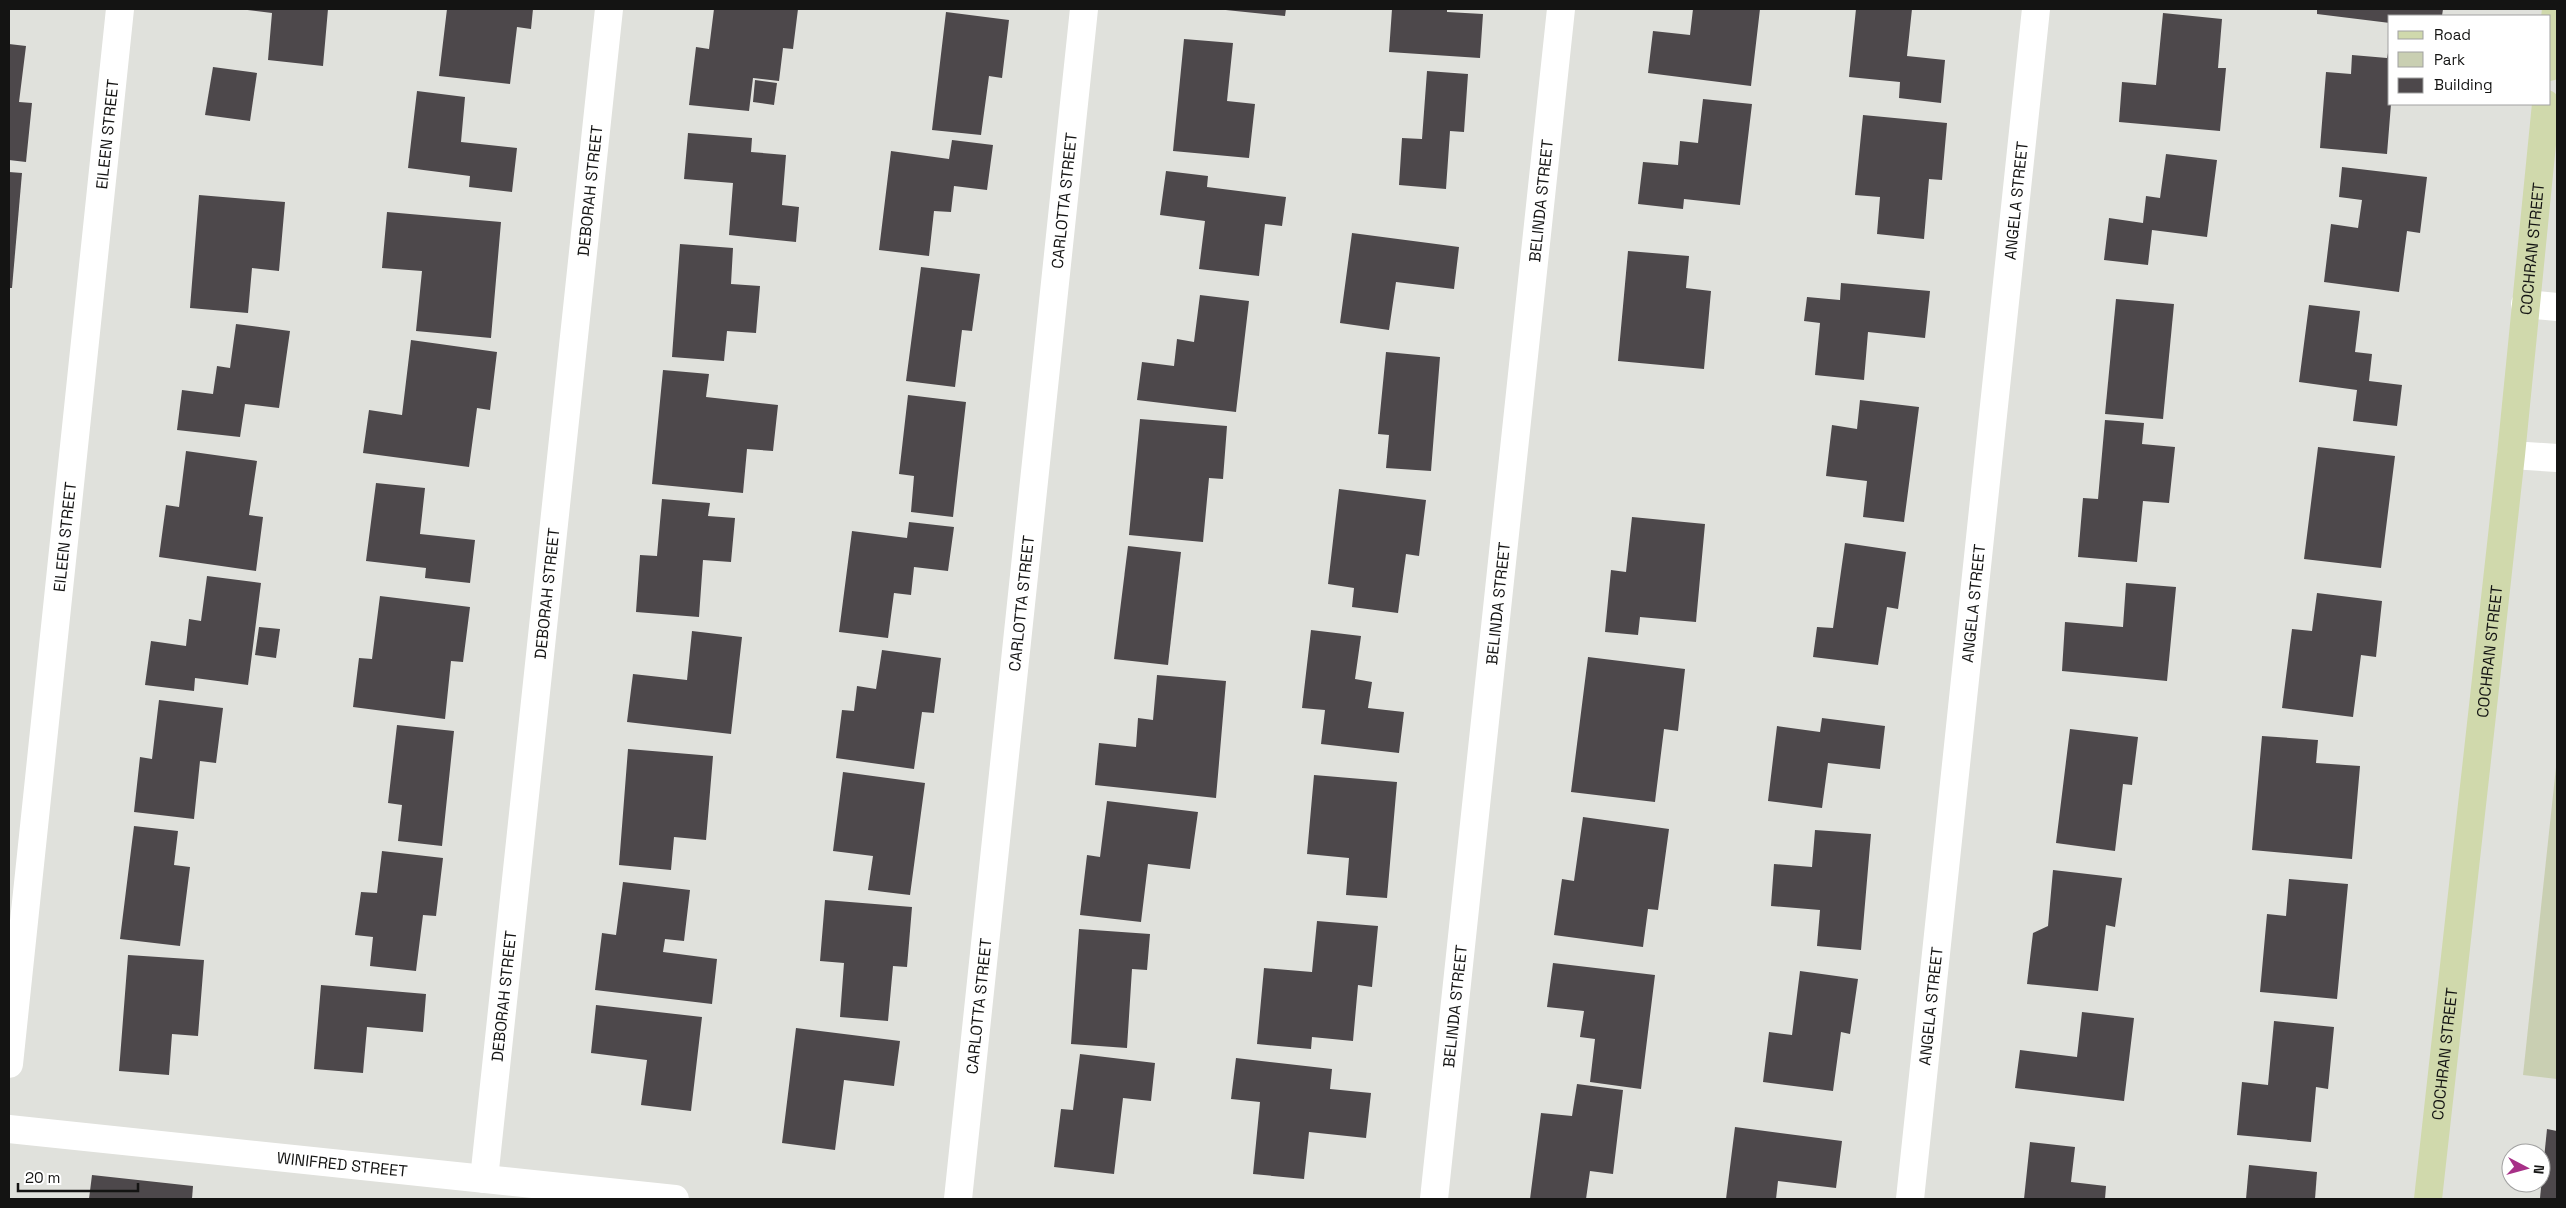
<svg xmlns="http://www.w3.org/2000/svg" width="2566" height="1208" font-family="'Space Grotesk',sans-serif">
	<rect width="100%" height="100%" fill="#e0e1dc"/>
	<polygon fill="#c9cfb2" points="2557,758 2557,1079 2523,1075"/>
	<g fill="#4d484b">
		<polygon points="239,9 328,9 323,66 268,60 272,13"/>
		<polygon points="447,9 533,9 531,29 517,27 510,84 439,76"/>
		<polygon points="714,9 798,9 793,49 783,48 779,81 753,78 749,111 689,105 696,47 709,49"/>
		<polygon points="1216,9 1286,9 1285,16"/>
		<polygon points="1392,9 1447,9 1447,12 1483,14 1480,58 1389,52"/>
		<polygon points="1693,9 1760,9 1751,86 1648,73 1653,31 1690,35"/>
		<polygon points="1856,9 1912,9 1907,56 1945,60 1941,103 1899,98 1900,82 1849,77"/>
		<polygon points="2317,9 2443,9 2442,16 2390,16 2390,23 2317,14"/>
		<polygon points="946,12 1009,20 1002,78 989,76 981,135 932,130"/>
		<polygon points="2163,13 2222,19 2218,68 2226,68 2220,131 2119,122 2122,82 2156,85"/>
		<polygon points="1184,39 1233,43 1227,101 1255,104 1249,158 1173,151"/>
		<polygon points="9,44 26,46 19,102 32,103 26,162 9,160"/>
		<polygon points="2388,53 2390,53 2391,104 2387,154 2320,148 2326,72 2351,74 2352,55 2387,58"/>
		<polygon points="213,67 257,73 250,121 205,115"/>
		<polygon points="1427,71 1468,74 1464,132 1450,131 1446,189 1399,185 1402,138 1422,139"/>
		<polygon points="755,80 777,83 774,105 753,102"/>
		<polygon points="417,91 465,97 461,142 517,148 512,192 469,187 470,176 408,168"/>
		<polygon points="1703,99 1752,104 1740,205 1684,199 1683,209 1638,204 1643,162 1678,165 1680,141 1698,143"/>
		<polygon points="1863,115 1947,123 1942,180 1929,179 1924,239 1877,234 1880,197 1855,195"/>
		<polygon points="688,133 752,138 751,152 786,155 782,205 799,207 796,242 729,235 733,183 684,179"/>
		<polygon points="952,140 993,145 987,190 954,186 951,212 934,211 929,256 879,250 891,151 949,159"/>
		<polygon points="2166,154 2217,160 2207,237 2152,230 2148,265 2104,260 2109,218 2143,223 2146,196 2160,198"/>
		<polygon points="2342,167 2427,177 2420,233 2407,231 2399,292 2324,282 2331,224 2358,228 2362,200 2339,197"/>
		<polygon points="1166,171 1208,176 1207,187 1286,197 1282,226 1265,224 1259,276 1199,269 1205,221 1160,215"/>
		<polygon points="9,172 22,173 12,288 9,288"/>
		<polygon points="199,195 285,202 279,271 252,268 248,313 190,308"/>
		<polygon points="387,212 501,222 491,338 416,331 422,271 382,268"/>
		<polygon points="1352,233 1459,247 1454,289 1396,282 1389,330 1340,323"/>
		<polygon points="680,244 733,248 731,284 760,286 756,333 727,331 724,361 672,357"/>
		<polygon points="1628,251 1689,256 1686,288 1711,291 1704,369 1618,361"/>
		<polygon points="921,267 980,274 972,331 962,330 955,387 906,381"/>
		<polygon points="1841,283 1930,291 1925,338 1868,332 1864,380 1815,375 1820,323 1804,321 1807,297 1840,300"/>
		<polygon points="1200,295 1249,301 1236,412 1137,400 1142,362 1174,366 1177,339 1194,342"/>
		<polygon points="2116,299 2174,304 2163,419 2105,414"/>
		<polygon points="2309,305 2360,311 2355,352 2372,354 2369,381 2402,385 2397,426 2353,421 2357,390 2299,382"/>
		<polygon points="236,324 290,331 279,408 245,404 240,437 177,430 182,390 213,394 217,366 230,368"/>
		<polygon points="411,340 497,352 490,410 477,408 469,467 363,453 369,410 402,415"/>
		<polygon points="1386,352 1440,357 1431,471 1386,468 1389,435 1378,434"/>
		<polygon points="663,370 709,374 706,397 778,405 773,451 747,449 743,493 652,484"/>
		<polygon points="908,395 966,402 953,517 911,512 914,476 899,474"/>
		<polygon points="1860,400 1919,407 1904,522 1863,517 1867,481 1826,476 1832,425 1857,429"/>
		<polygon points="1140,419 1227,426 1223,479 1209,478 1203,542 1129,535"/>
		<polygon points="2105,420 2144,423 2142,444 2175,447 2169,503 2143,501 2137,562 2078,557 2083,498 2098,499"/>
		<polygon points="2318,447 2395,456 2381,568 2304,559"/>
		<polygon points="186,451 257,461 249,515 263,517 256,571 159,557 166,505 179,507"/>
		<polygon points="376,483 425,488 420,534 475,540 470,583 425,578 426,568 366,561"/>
		<polygon points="1339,489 1426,500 1419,556 1406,554 1398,613 1352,607 1354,588 1328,584"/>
		<polygon points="662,499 710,503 708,516 735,518 731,562 703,560 699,617 636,612 640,555 657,556"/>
		<polygon points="1632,517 1705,524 1696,622 1640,617 1638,635 1605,632 1611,570 1626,572"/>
		<polygon points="909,522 954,527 948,571 914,567 911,595 894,593 888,638 839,632 852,531 907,538"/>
		<polygon points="1845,543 1906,552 1898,609 1887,607 1878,665 1813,657 1817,627 1833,628"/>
		<polygon points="1128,546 1181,552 1168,665 1114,659"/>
		<polygon points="207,576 261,583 248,685 195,678 194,691 145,685 151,641 186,646 189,619 201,621"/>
		<polygon points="2126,583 2176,587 2167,681 2062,671 2065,622 2123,627"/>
		<polygon points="2317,593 2382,601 2376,657 2361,655 2353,717 2282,708 2292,629 2312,631"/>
		<polygon points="380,596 470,607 463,662 451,661 445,719 353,707 359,658 372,659"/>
		<polygon points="259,627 280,629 276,658 255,655"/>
		<polygon points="1311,630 1361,636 1355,679 1372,682 1368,708 1404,712 1399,753 1321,744 1325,710 1302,708"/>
		<polygon points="692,631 742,637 731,734 627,722 633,674 687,680"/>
		<polygon points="882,650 941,658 934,713 922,712 914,769 836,758 842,710 854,711 857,686 876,689"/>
		<polygon points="1588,657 1685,669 1678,731 1664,729 1655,802 1571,792"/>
		<polygon points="1157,675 1226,681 1216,798 1095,785 1099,743 1136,747 1138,718 1153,720"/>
		<polygon points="159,700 223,708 216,763 200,761 194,819 134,812 140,757 152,759"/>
		<polygon points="1822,718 1885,726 1880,769 1828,763 1822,808 1768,801 1777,726 1820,732"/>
		<polygon points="397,725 454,731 442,846 398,841 402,805 388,803"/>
		<polygon points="2070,729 2138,737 2132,785 2123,784 2115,851 2056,843"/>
		<polygon points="2262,736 2318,740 2316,763 2360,766 2352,859 2252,850"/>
		<polygon points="628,749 713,756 706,840 674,837 671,870 619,865"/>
		<polygon points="843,772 925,783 910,895 868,890 873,856 833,851"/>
		<polygon points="1314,775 1397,782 1387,898 1346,895 1349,858 1307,854"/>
		<polygon points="1107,801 1198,812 1190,869 1148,864 1141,922 1080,915 1087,855 1100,857"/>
		<polygon points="1583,817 1669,829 1658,910 1648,909 1643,947 1554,935 1562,879 1574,881"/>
		<polygon points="134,826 178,831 174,865 190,867 180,946 120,939"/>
		<polygon points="1815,830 1871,834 1861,950 1817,946 1820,910 1771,906 1774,864 1812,867"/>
		<polygon points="382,851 443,858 436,916 423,915 416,971 370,966 373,937 355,935 361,892 377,893"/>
		<polygon points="2053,870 2122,878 2115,927 2106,925 2098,991 2027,984 2033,933 2048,926"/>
		<polygon points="2289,879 2348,884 2337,999 2260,992 2267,914 2286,916"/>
		<polygon points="623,882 690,890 684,941 665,939 663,952 717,959 712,1004 595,990 602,933 616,935"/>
		<polygon points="825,900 912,907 907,967 893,966 888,1021 840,1017 844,963 820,961"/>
		<polygon points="1317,921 1378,926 1372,987 1358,985 1353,1041 1312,1037 1311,1049 1257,1044 1264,968 1312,972"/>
		<polygon points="1079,929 1150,934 1147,970 1132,969 1127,1048 1071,1044"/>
		<polygon points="128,955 204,960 198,1036 172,1034 169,1075 119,1071"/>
		<polygon points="1553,963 1655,975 1641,1089 1590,1082 1595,1039 1580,1037 1584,1011 1547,1007"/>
		<polygon points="1800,971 1858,979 1850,1034 1841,1032 1833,1091 1763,1082 1769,1032 1792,1035"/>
		<polygon points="321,985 426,994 423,1032 367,1027 363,1073 314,1069"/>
		<polygon points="596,1005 702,1017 691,1111 641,1105 647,1060 591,1053"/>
		<polygon points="2082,1012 2134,1018 2124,1101 2015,1088 2020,1050 2077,1057"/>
		<polygon points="2274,1021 2334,1027 2328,1089 2316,1087 2311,1142 2237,1135 2242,1082 2268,1085"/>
		<polygon points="796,1028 900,1041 894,1086 844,1080 835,1150 782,1143"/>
		<polygon points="1080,1054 1155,1063 1151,1101 1123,1098 1114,1174 1054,1167 1061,1109 1073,1110"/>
		<polygon points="1236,1058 1332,1069 1330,1089 1371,1093 1366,1138 1309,1132 1304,1179 1253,1174 1260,1102 1231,1099"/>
		<polygon points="1577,1084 1623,1090 1613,1174 1590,1171 1586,1199 1530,1199 1541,1113 1572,1116"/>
		<polygon points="1735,1127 1842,1141 1836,1188 1778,1181 1776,1199 1726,1199"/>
		<polygon points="2547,1129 2557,1131 2557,1199 2540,1198"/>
		<polygon points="2030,1142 2075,1147 2071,1182 2106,1186 2105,1199 2024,1199"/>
		<polygon points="2249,1165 2317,1172 2315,1199 2246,1199"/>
		<polygon points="92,1175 193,1186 192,1199 89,1199"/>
	</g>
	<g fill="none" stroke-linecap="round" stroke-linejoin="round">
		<g stroke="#fff" stroke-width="28">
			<polyline points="2525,304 2557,307"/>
			<polyline points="2511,455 2557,458"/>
			<path id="s1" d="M9 1064 120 9"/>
			<path id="s2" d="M9 1129 675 1199"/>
			<path id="s3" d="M484 1179 609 9"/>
			<path id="s4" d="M958 1199 1084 9"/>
			<path id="s5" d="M1434 1199 1561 9"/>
			<path id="s6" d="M1910 1199 2036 9"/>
		</g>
		<g stroke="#d0d9ac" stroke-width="28">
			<polyline points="2550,67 2556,9"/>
			<path id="s7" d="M2428 1199 2511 455 2546 104"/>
		</g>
	</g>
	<g text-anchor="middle" stroke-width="5" stroke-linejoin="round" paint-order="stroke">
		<g font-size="16" fill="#141413" stroke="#fff">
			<text dy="6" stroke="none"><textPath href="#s1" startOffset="935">EILEEN STREET</textPath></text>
			<text dy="6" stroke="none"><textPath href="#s3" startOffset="994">DEBORAH STREET</textPath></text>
			<text dy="6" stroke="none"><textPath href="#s4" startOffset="1004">CARLOTTA STREET</textPath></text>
			<text dy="6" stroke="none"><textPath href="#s5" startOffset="1004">BELINDA STREET</textPath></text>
			<text dy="6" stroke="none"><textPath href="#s6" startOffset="1004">ANGELA STREET</textPath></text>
			<text dy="6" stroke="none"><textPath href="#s7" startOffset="956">COCHRAN STREET</textPath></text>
			<text dy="6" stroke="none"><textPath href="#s1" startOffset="530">EILEEN STREET</textPath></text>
			<text dy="6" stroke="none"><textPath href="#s3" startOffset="589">DEBORAH STREET</textPath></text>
			<text dy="6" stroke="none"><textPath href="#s4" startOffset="599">CARLOTTA STREET</textPath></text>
			<text dy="6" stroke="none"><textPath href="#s5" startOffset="599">BELINDA STREET</textPath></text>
			<text dy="6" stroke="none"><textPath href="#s6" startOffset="599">ANGELA STREET</textPath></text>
			<text dy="6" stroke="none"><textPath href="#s7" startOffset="551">COCHRAN STREET</textPath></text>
			<text dy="6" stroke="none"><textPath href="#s3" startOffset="184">DEBORAH STREET</textPath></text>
			<text dy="6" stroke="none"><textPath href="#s4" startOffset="194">CARLOTTA STREET</textPath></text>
			<text dy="6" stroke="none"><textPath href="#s5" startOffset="194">BELINDA STREET</textPath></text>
			<text dy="6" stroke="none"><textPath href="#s6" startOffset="194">ANGELA STREET</textPath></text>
			<text dy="6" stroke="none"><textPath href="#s7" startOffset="146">COCHRAN STREET</textPath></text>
			<text dy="6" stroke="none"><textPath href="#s2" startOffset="335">WINIFRED STREET</textPath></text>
		</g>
	</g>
	<rect width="2566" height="1208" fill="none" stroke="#141413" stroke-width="20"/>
	<rect x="2388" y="15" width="162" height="90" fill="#ffffff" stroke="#a1a1a1"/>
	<rect x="2398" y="31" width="25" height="8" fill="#d0d9ac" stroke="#a1a1a1"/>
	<text x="2434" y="40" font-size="15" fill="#141413">Road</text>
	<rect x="2398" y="52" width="25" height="15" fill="#c9cfb2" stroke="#a1a1a1"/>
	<text x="2434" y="65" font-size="15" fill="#141413">Park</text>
	<rect x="2398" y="78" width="25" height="15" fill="#4d484b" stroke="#a1a1a1"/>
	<text x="2434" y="90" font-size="15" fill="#141413">Building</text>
	<g transform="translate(2526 1168) rotate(96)"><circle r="24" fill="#ffffff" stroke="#a1a1a1"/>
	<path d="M0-4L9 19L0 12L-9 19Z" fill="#a73087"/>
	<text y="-8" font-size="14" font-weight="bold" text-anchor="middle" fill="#141413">N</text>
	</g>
	<path d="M18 1183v8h120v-8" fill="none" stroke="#141413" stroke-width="2.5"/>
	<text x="25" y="1183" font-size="15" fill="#141413" stroke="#ffffff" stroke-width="4" paint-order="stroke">20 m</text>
</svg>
